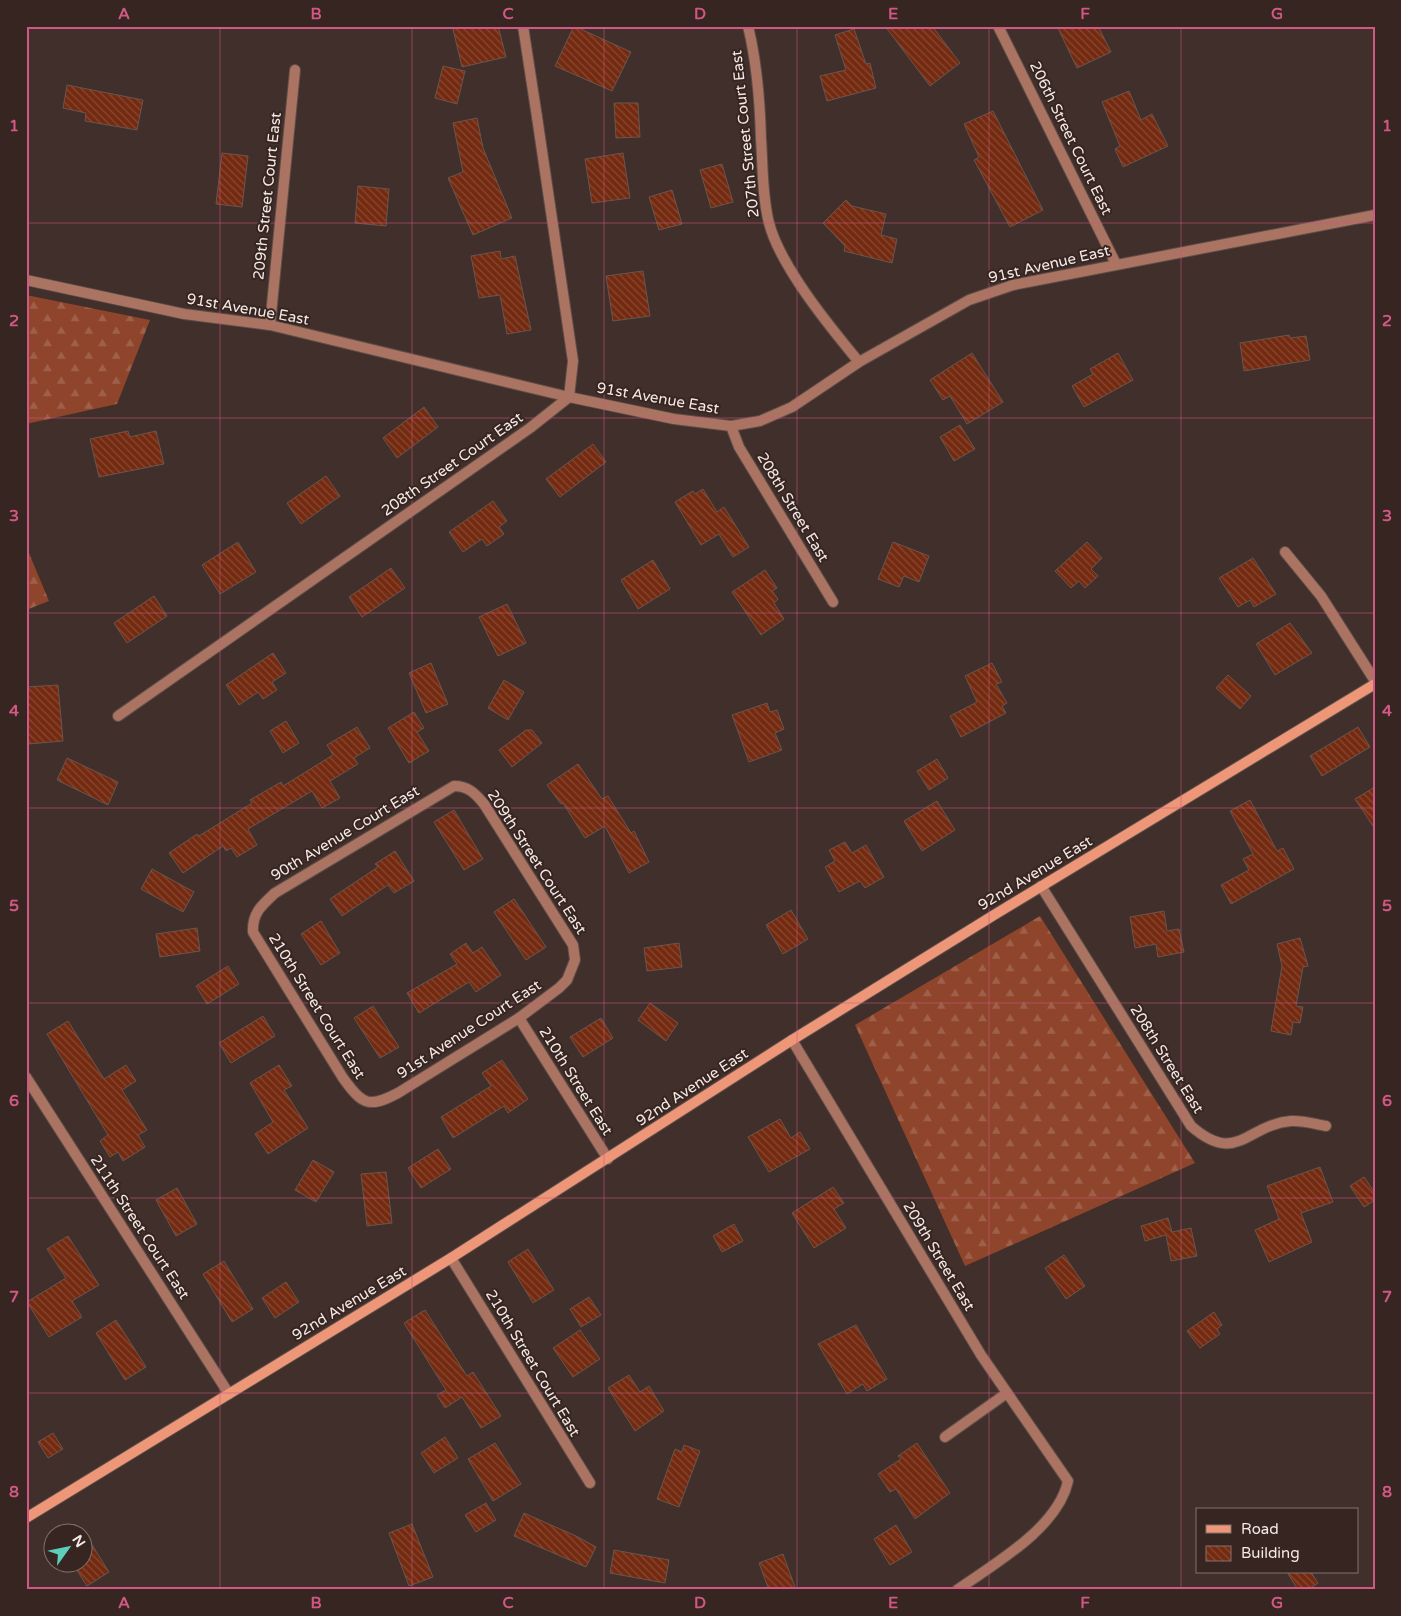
<svg xmlns="http://www.w3.org/2000/svg" width="1401" height="1616" font-family="'Varela Round',sans-serif">
	<defs>
		<pattern id="forest-firs" width="22" height="20" patternUnits="userSpaceOnUse" patternTransform="scale(1.25)"><rect width="22" height="20" fill="#8f452b"/><path d="M5 1l3.5 6h-7zM16 11l3.5 6h-7z" fill="#9f604a"/></pattern>
		<pattern id="building-back-hatch" width="6" height="6" patternUnits="userSpaceOnUse" patternTransform="scale(1.25)"><rect width="6" height="6" fill="#732a10"/><path d="M-1 5l2 2M0 0l6 6M5-1l2 2" fill="none" stroke="#884933"/></pattern>
	</defs>
	<rect width="100%" height="100%" fill="#402f2a"/>
	<g fill="url(#forest-firs)">
		<polygon points="26,295 150,320 117,404 26,424"/>
		<polygon points="26,546 49,601 26,610"/>
		<polygon points="1040,916 1195,1163 965,1266 855,1025"/>
	</g>
	<g fill="url(#building-back-hatch)" stroke="#68564f">
		<polygon points="465,26 498,26 506,57 462,67 453,29"/>
		<polygon points="574,26 631,52 612,91 555,66"/>
		<polygon points="885,26 932,26 960,63 930,86"/>
		<polygon points="1057,26 1098,26 1111,52 1077,68"/>
		<polygon points="854,29 866,64 870,63 876,88 827,101 820,76 846,70 835,35"/>
		<polygon points="443,66 465,71 457,104 435,98"/>
		<polygon points="67,85 143,100 137,130 85,121 86,113 63,108"/>
		<polygon points="1129,91 1141,120 1152,114 1168,146 1123,167 1115,149 1120,146 1102,102"/>
		<polygon points="614,103 638,103 640,137 616,138"/>
		<polygon points="993,111 1043,210 1010,227 974,160 979,157 964,124"/>
		<polygon points="477,118 483,148 512,218 473,235 448,178 463,172 453,123"/>
		<polygon points="222,153 248,156 242,207 216,204"/>
		<polygon points="623,153 630,198 592,203 585,159"/>
		<polygon points="722,164 733,202 711,208 700,170"/>
		<polygon points="358,186 389,189 386,226 355,223"/>
		<polygon points="672,190 682,224 659,230 649,197"/>
		<polygon points="846,200 852,206 886,214 881,235 897,239 892,263 844,251 845,246 823,223"/>
		<polygon points="500,251 501,259 515,256 531,330 507,334 500,295 479,298 471,256"/>
		<polygon points="643,271 650,316 613,321 606,276"/>
		<polygon points="1289,335 1290,338 1306,336 1310,360 1244,371 1240,343"/>
		<polygon points="972,353 1003,402 967,424 950,396 943,400 930,380"/>
		<polygon points="1118,353 1133,380 1084,407 1072,386 1093,374 1090,369"/>
		<polygon points="424,407 438,427 397,458 383,438"/>
		<polygon points="960,425 975,449 954,461 940,437"/>
		<polygon points="128,431 130,437 156,431 164,464 99,477 90,439"/>
		<polygon points="593,444 606,462 560,497 546,479"/>
		<polygon points="326,476 340,496 301,524 287,503"/>
		<polygon points="703,489 717,512 724,507 749,547 733,557 719,534 701,545 675,502 693,491 695,494"/>
		<polygon points="493,501 507,521 499,527 504,534 487,546 482,539 463,552 449,532"/>
		<polygon points="238,542 256,572 220,594 202,565"/>
		<polygon points="893,542 929,556 919,582 904,576 899,587 878,579"/>
		<polygon points="1087,542 1102,558 1091,569 1098,576 1085,588 1079,581 1071,588 1055,571"/>
		<polygon points="1253,558 1276,594 1254,607 1250,600 1238,607 1219,578"/>
		<polygon points="653,560 670,589 638,609 621,580"/>
		<polygon points="391,568 405,588 362,617 349,597"/>
		<polygon points="765,570 777,588 772,591 778,599 774,603 784,619 761,635 732,592"/>
		<polygon points="154,596 167,616 127,643 114,623"/>
		<polygon points="507,604 526,643 498,656 479,617"/>
		<polygon points="1290,623 1312,653 1275,675 1256,644"/>
		<polygon points="273,653 286,673 272,682 277,690 263,699 258,692 239,705 226,685"/>
		<polygon points="431,663 448,704 426,713 409,673"/>
		<polygon points="992,663 1002,682 996,684 1007,703 1002,706 1006,713 961,737 950,716 977,702 965,676"/>
		<polygon points="1228,675 1251,696 1240,709 1216,688"/>
		<polygon points="504,680 524,692 508,720 488,708"/>
		<polygon points="58,685 63,741 28,744 26,687"/>
		<polygon points="767,703 770,712 777,710 784,729 775,733 782,750 749,762 732,715"/>
		<polygon points="414,712 424,728 417,732 429,751 409,763 388,728"/>
		<polygon points="286,721 299,743 283,753 270,731"/>
		<polygon points="357,727 370,748 354,758 358,764 330,781 340,798 322,808 312,791 248,829 257,845 237,857 231,848 226,851 223,846 183,873 169,853 197,834 199,836 252,803 250,800 281,782 283,786 333,755 327,745"/>
		<polygon points="1358,727 1370,747 1322,776 1310,756"/>
		<polygon points="526,730 532,730 542,743 512,767 499,750"/>
		<polygon points="67,758 118,782 108,805 57,780"/>
		<polygon points="937,759 948,778 929,790 917,771"/>
		<polygon points="578,764 602,799 608,796 631,833 634,831 649,862 629,873 605,826 585,838 563,803 561,804 547,785"/>
		<polygon points="1375,787 1375,829 1355,799"/>
		<polygon points="1250,800 1277,851 1283,848 1294,869 1231,904 1221,885 1249,870 1243,859 1253,854 1230,811"/>
		<polygon points="937,801 955,830 922,851 904,821"/>
		<polygon points="454,810 483,859 464,870 434,822"/>
		<polygon points="845,842 852,853 866,845 884,877 865,888 860,881 839,892 825,867 835,861 829,850"/>
		<polygon points="395,851 414,881 394,893 388,885 342,916 330,899 378,867 375,864"/>
		<polygon points="152,869 194,892 183,912 141,889"/>
		<polygon points="514,899 546,947 526,960 494,912"/>
		<polygon points="791,910 808,939 783,954 766,925"/>
		<polygon points="1164,911 1167,931 1179,929 1184,952 1158,957 1156,944 1135,948 1130,917"/>
		<polygon points="321,921 340,953 321,965 301,934"/>
		<polygon points="197,928 200,951 160,957 156,934"/>
		<polygon points="1300,938 1308,966 1303,967 1296,1006 1303,1007 1300,1023 1293,1022 1291,1035 1271,1031 1282,966 1277,944"/>
		<polygon points="466,943 473,953 482,947 501,975 476,992 469,982 419,1013 407,993 457,964 450,954"/>
		<polygon points="679,943 682,967 647,971 644,948"/>
		<polygon points="228,966 239,984 207,1004 196,986"/>
		<polygon points="650,1003 678,1023 666,1041 638,1020"/>
		<polygon points="373,1006 399,1047 380,1058 354,1018"/>
		<polygon points="263,1016 275,1036 231,1063 219,1043"/>
		<polygon points="601,1018 613,1038 583,1057 570,1037"/>
		<polygon points="68,1021 104,1079 126,1065 136,1081 122,1090 147,1130 138,1135 145,1147 123,1161 118,1152 110,1157 100,1141 108,1135 47,1034"/>
		<polygon points="502,1060 528,1099 508,1113 504,1106 453,1138 441,1117 491,1086 482,1073"/>
		<polygon points="279,1065 292,1086 284,1090 308,1128 268,1154 255,1134 273,1122 250,1083"/>
		<polygon points="780,1119 791,1138 800,1132 810,1149 769,1172 748,1137"/>
		<polygon points="438,1149 451,1169 421,1188 408,1168"/>
		<polygon points="313,1160 334,1172 316,1202 295,1190"/>
		<polygon points="1320,1167 1333,1202 1301,1213 1312,1242 1269,1262 1255,1230 1279,1219 1267,1186"/>
		<polygon points="386,1172 392,1223 367,1226 361,1174"/>
		<polygon points="1364,1177 1375,1193 1375,1200 1364,1207 1350,1186"/>
		<polygon points="833,1187 844,1203 834,1209 846,1228 814,1248 792,1213"/>
		<polygon points="177,1188 197,1224 176,1236 156,1200"/>
		<polygon points="1168,1218 1172,1232 1191,1228 1197,1256 1171,1261 1166,1235 1145,1241 1141,1226"/>
		<polygon points="734,1224 743,1241 722,1252 713,1236"/>
		<polygon points="68,1236 99,1285 72,1301 82,1317 49,1337 27,1302 66,1278 47,1249"/>
		<polygon points="528,1249 554,1290 533,1303 508,1262"/>
		<polygon points="1064,1255 1085,1286 1066,1299 1045,1268"/>
		<polygon points="224,1261 253,1309 232,1322 203,1274"/>
		<polygon points="286,1282 299,1302 275,1318 262,1298"/>
		<polygon points="589,1297 601,1315 581,1327 570,1309"/>
		<polygon points="425,1310 467,1376 473,1372 501,1416 481,1428 462,1397 445,1408 437,1395 446,1390 404,1323"/>
		<polygon points="1214,1312 1222,1325 1217,1329 1220,1334 1200,1348 1187,1331"/>
		<polygon points="116,1320 146,1367 125,1380 96,1333"/>
		<polygon points="856,1325 887,1379 867,1391 863,1384 847,1394 818,1344"/>
		<polygon points="580,1330 600,1359 573,1377 553,1348"/>
		<polygon points="629,1375 640,1392 649,1386 664,1411 635,1431 608,1388"/>
		<polygon points="53,1433 63,1449 48,1458 38,1442"/>
		<polygon points="445,1437 458,1458 434,1473 421,1453"/>
		<polygon points="495,1443 521,1484 493,1501 468,1459"/>
		<polygon points="917,1443 950,1493 915,1519 896,1489 890,1492 878,1474 901,1459 898,1456"/>
		<polygon points="684,1445 700,1451 679,1507 657,1499 675,1449 682,1452"/>
		<polygon points="486,1503 496,1520 476,1532 465,1515"/>
		<polygon points="524,1513 576,1536 596,1547 586,1567 514,1536"/>
		<polygon points="412,1524 433,1577 409,1586 389,1533"/>
		<polygon points="896,1525 912,1552 890,1565 874,1539"/>
		<polygon points="82,1529 109,1572 87,1586 73,1564 82,1564"/>
		<polygon points="614,1550 669,1560 665,1583 610,1573"/>
		<polygon points="783,1554 796,1590 769,1590 759,1563"/>
		<polygon points="1287,1572 1311,1572 1318,1583 1307,1590 1298,1590"/>
	</g>
	<g fill="none" stroke-linecap="round" stroke-linejoin="round">
		<g stroke="#5d4d48" stroke-width="12">
			<g id="lane">
				<polyline points="523,26 537,117"/>
				<polyline points="1285,552 1321,596 1375,681"/>
			</g>
		</g>
		<g stroke="#5d4d48" stroke-width="12">
			<g id="street">
				<path d="M748 26C757 63 760 102 761 139 763 167 762 195 769 223 780 266 830 327 859 362"/>
				<polyline points="998,26 1116,264"/>
				<polyline points="26,280 184,314 270,325 569,397 674,419 731,426 760,421 792,407 859,362 969,300 1013,285 1375,215"/>
				<polyline points="270,325 295,70"/>
				<polyline points="731,426 739,447 833,602"/>
				<polyline points="118,716 530,428 569,397 573,361 537,117"/>
				<path d="M454 786C468 786 475 793 484 804L573 945 575 960 567 980 559 988 519 1018 398 1093C368 1109 362 1104 343 1078L253 932C252 913 262 905 275 893Z"/>
				<path d="M1041 886 1191 1126C1237 1166 1246 1125 1291 1121 1303 1120 1314 1124 1326 1126"/>
				<polyline points="519,1018 608,1159"/>
				<path d="M792 1040 981 1355 1068 1481C1058 1528 994 1564 957 1590"/>
				<polyline points="26,1077 229,1394"/>
				<polyline points="451,1258 590,1483"/>
				<polyline points="945,1437 1007,1393"/>
			</g>
		</g>
		<g stroke="#5d4d48" stroke-width="12">
			<polyline id="secondary" points="26,1518 451,1258 792,1040 994,915 1375,684"/>
		</g>
		<use href="#lane" stroke="#ab7361" stroke-width="10"/>
		<use href="#street" stroke="#ab7361" stroke-width="10"/>
		<use href="#secondary" stroke="#ee9678" stroke-width="10"/>
	</g>
	<path fill="none" stroke="#d15784" stroke-width="1" stroke-opacity="0.55" d="M220 26V1590M412 26V1590M604 26V1590M797 26V1590M989 26V1590M1181 26V1590M26 223H1375M26 418H1375M26 613H1375M26 808H1375M26 1003H1375M26 1198H1375M26 1393H1375"/>
	<g text-anchor="middle" stroke-width="4" stroke-linejoin="round" paint-order="stroke">
		<g font-size="15" fill="#f4e9e5" stroke="#362520">
			<text transform="translate(745 134) rotate(-96)" y="5">207th Street Court East</text>
			<text transform="translate(1071 138) rotate(64)" y="5">206th Street Court East</text>
			<text transform="translate(267 196) rotate(-84)" y="5">209th Street Court East</text>
			<text transform="translate(1049 264) rotate(-13)" y="5">91st Avenue East</text>
			<text transform="translate(248 309) rotate(10)" y="5">91st Avenue East</text>
			<text transform="translate(658 398) rotate(10)" y="5">91st Avenue East</text>
			<text transform="translate(452 464) rotate(-35)" y="5">208th Street Court East</text>
			<text transform="translate(793 507) rotate(59)" y="5">208th Street East</text>
			<text transform="translate(345 833) rotate(-31)" y="5">90th Avenue Court East</text>
			<text transform="translate(537 862) rotate(57)" y="5">209th Street Court East</text>
			<text transform="translate(1035 873) rotate(-31)" y="5">92nd Avenue East</text>
			<text transform="translate(317 1006) rotate(58)" y="5">210th Street Court East</text>
			<text transform="translate(469 1029) rotate(-33)" y="5">91st Avenue Court East</text>
			<text transform="translate(1167 1059) rotate(58)" y="5">208th Street East</text>
			<text transform="translate(576 1081) rotate(58)" y="5">210th Street East</text>
			<text transform="translate(692 1087) rotate(-33)" y="5">92nd Avenue East</text>
			<text transform="translate(140 1227) rotate(57)" y="5">211th Street Court East</text>
			<text transform="translate(939 1256) rotate(59)" y="5">209th Street East</text>
			<text transform="translate(349 1303) rotate(-31)" y="5">92nd Avenue East</text>
			<text transform="translate(533 1363) rotate(59)" y="5">210th Street Court East</text>
		</g>
	</g>
	<rect width="1401" height="1616" fill="none" stroke="#362520" stroke-width="55"/>
	<rect x="1196" y="1508" width="162" height="65" fill="#362520" stroke="#82736f"/>
	<rect x="1206" y="1525" width="25" height="8" fill="#ee9678" stroke="#82736f"/>
	<text x="1241" y="1534" font-size="15" fill="#f4e9e5">Road</text>
	<rect x="1206" y="1546" width="25" height="15" fill="url(#building-back-hatch)" stroke="#82736f"/>
	<text x="1241" y="1558" font-size="15" fill="#f4e9e5">Building</text>
	<g transform="translate(68 1548) rotate(57)"><circle r="24" fill="#362520" stroke="#82736f"/>
	<path d="M0-4L9 19L0 12L-9 19Z" fill="#5cceba"/>
	<text y="-8" font-size="14" font-weight="bold" text-anchor="middle" fill="#f4e9e5">N</text>
	</g>
	<rect x="28" y="28" width="1346" height="1560" fill="none" stroke="#d15784" stroke-width="2"/>
	<g font-size="16" text-anchor="middle" font-weight="bold" fill="#d15784">
		<text x="124" y="19">A</text>
		<text x="316" y="19">B</text>
		<text x="508" y="19">C</text>
		<text x="700" y="19">D</text>
		<text x="893" y="19">E</text>
		<text x="1085" y="19">F</text>
		<text x="1277" y="19">G</text>
		<text x="14" y="131">1</text>
		<text x="1387" y="131">1</text>
		<text x="14" y="326">2</text>
		<text x="1387" y="326">2</text>
		<text x="14" y="521">3</text>
		<text x="1387" y="521">3</text>
		<text x="14" y="716">4</text>
		<text x="1387" y="716">4</text>
		<text x="14" y="911">5</text>
		<text x="1387" y="911">5</text>
		<text x="14" y="1106">6</text>
		<text x="1387" y="1106">6</text>
		<text x="14" y="1302">7</text>
		<text x="1387" y="1302">7</text>
		<text x="14" y="1497">8</text>
		<text x="1387" y="1497">8</text>
		<text x="124" y="1608">A</text>
		<text x="316" y="1608">B</text>
		<text x="508" y="1608">C</text>
		<text x="700" y="1608">D</text>
		<text x="893" y="1608">E</text>
		<text x="1085" y="1608">F</text>
		<text x="1277" y="1608">G</text>
	</g>
</svg>
